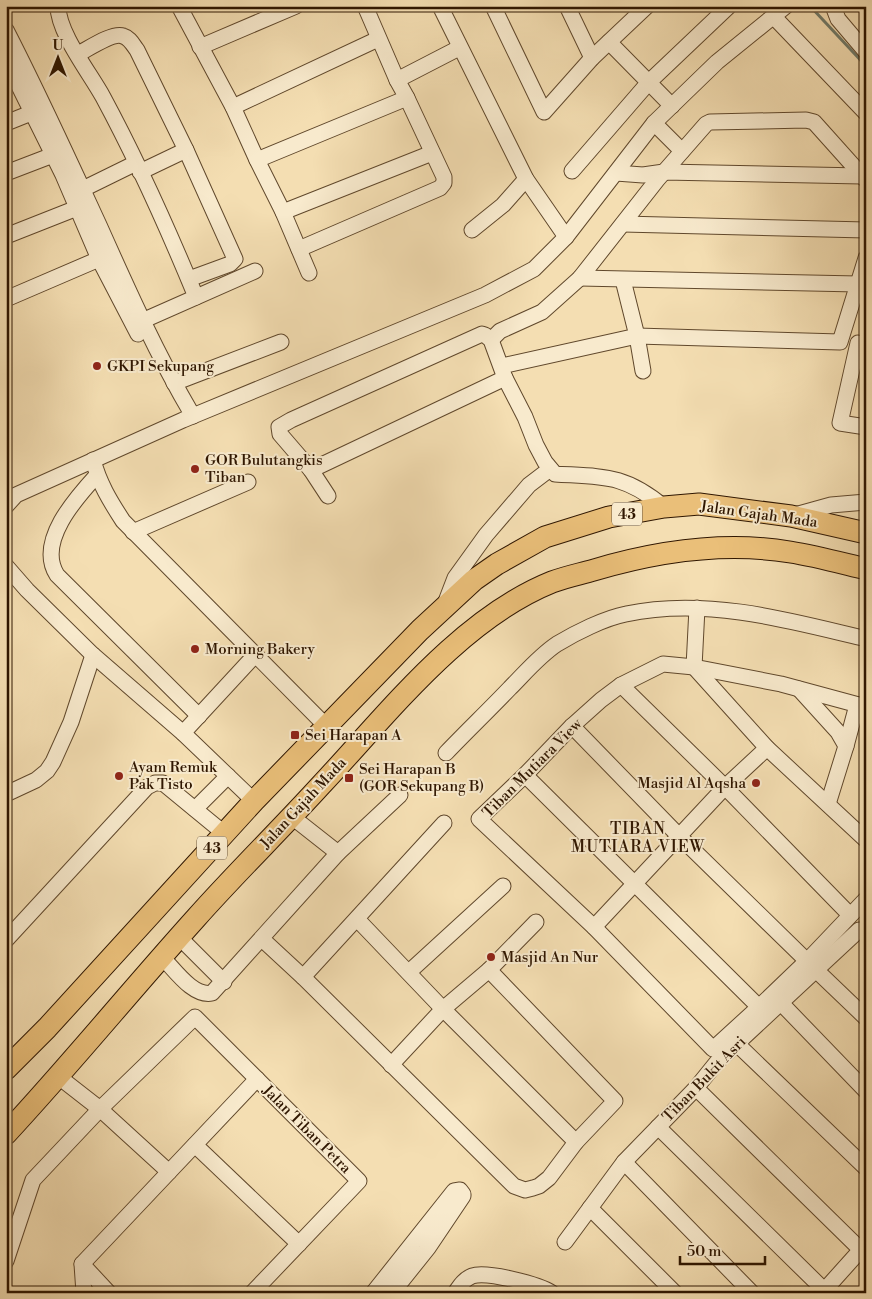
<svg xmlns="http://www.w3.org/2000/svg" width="872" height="1299" font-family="'Libre Bodoni',serif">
	<rect width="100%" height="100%" fill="#f4deb2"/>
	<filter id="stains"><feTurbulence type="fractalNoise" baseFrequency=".004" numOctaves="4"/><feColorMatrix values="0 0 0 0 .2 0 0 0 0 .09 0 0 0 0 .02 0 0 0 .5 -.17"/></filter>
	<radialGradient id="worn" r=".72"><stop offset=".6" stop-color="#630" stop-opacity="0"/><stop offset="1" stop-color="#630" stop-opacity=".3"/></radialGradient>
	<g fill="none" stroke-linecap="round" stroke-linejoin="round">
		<polyline stroke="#707a69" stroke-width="3" points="810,6 866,66"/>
		<g stroke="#60482c" stroke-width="17">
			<g id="minor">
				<path d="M58 6C58 33 90 73 103 97 138 162 168 229 196 297"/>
				<polyline points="179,6 233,107 257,160 283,212 309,273"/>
				<polyline points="440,6 526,179 566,237"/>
				<polyline points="493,6 544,112 592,58 647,6"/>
				<polyline points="567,6 592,58"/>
				<polyline points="833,6 838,19 866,52"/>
				<polyline points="774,17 866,113"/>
				<path d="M6 30C39 94 69 160 99 225 128 290 157 355 193 416"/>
				<polyline points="609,42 672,106"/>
				<polyline points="200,47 296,6"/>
				<path d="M78 54C88 49 113 32 123 36 130 38 133 45 137 50L186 150 235 259 230 264 189 279"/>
				<polyline points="6,60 63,175 99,259 138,334"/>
				<polyline points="397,80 459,48"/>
				<polyline points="233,107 378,39"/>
				<polyline points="6,123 31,113"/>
				<polyline points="654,123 682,151"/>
				<polyline points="257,160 407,98"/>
				<polyline points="572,171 649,82 729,6"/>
				<polyline points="140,172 186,150"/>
				<polyline points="6,173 53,155"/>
				<polyline points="616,173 643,175 664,172 862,176"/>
				<polyline points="83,189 136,163"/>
				<polyline points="283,212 432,153"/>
				<polyline points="623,224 866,230"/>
				<polyline points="472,230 503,205 526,179"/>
				<polyline points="6,236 77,208"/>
				<polyline points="299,249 440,188 444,183 444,177 407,98 397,80 365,6"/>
				<polyline points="580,278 858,284"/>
				<polyline points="623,280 637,336 643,371"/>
				<polyline points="6,299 99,259"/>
				<polyline points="142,321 255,271"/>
				<polyline points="491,340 500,331 542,312 580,278 657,180 706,124 710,122 806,120 814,122 866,180"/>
				<polyline points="858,343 840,423 866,427"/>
				<polyline points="502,366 637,336 840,342 866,258"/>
				<polyline points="174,383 281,342"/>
				<path d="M93 460C99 483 110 501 123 521L326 726"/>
				<polyline points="311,470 505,378"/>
				<path d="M97 475C76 498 36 542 57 575L199 716"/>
				<path d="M328 496 311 470 280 434 279 427 291 420 482 334 485 335 491 340 505 378 525 417 536 445 545 462 555 474C604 477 624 474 664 507"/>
				<polyline points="6,506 16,495 183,420 485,295 534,269 566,237 654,123 717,62 786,6"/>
				<polyline points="795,515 831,505 866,502"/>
				<polyline points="133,532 248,482"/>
				<polyline points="6,566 27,590 93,655 183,733 254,801"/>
				<polyline points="445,604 455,578 486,535 529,485 550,469"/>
				<polyline points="697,608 694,667 767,748 866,840"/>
				<polyline points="621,685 725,787 850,915"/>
				<polyline points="799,689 838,732 846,746 828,804"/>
				<polyline points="572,726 680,837 807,961"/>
				<polyline points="183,733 256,654"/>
				<polyline points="846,746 857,705"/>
				<path d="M446 753C467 731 489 710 510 688 525 673 539 656 557 644 575 633 605 618 626 614 705 597 789 620 866 639"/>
				<polyline points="525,775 759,1007 807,961 866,899"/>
				<polyline points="6,794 36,780 47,771 53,762 71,722 93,655"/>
				<polyline points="195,809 228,776"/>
				<polyline points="291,816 338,853"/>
				<polyline points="357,919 443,1009 576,1142"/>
				<polyline points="594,927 725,787 767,748"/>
				<polyline points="179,937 224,982"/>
				<polyline points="262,939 303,977 514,1186 525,1190 533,1188 539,1186 549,1178 576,1142 615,1101 489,970"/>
				<polyline points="6,940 147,787 155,783 163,783 225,834"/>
				<path d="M162 957C175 970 193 997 212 993L338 853 400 795"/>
				<polyline points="817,971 866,1018"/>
				<polyline points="409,972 503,886"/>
				<polyline points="303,977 444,823"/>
				<polyline points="781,1003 866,1091"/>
				<polyline points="759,1007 713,1049 594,927 479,819 525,775 572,726 601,700 621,685 663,664 694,667 781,684 866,707"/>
				<polyline points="737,1044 866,1168"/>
				<polyline points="391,1065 443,1009 489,970 536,922"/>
				<polyline points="59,1077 100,1109 195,1017 359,1181 252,1293"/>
				<polyline points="696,1088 861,1250"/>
				<polyline points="658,1127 824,1290"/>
				<polyline points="195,1145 299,1244"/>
				<polyline points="624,1162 752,1293"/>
				<polyline points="590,1208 675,1293"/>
				<polyline points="565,1242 624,1162 696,1088 717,1062 859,930 866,930"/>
				<polyline points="6,1261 33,1180 100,1109 169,1172 257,1079"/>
				<polyline points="82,1264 109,1293"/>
				<polyline points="84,1293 82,1264 169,1172"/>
				<polyline points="373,1293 454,1191 460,1190 463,1194 463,1196 428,1248 392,1293"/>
				<path d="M455 1293C460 1286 463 1280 472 1276 486 1271 539 1284 552 1293"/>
				<polyline points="822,1293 866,1244"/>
			</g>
		</g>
		<g stroke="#2f1600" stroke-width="23">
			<g id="highway">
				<polyline points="6,1069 47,1028 254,801 420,630 474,580 497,564 545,537 609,517 664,507 699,504 791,516 866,533"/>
				<path d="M6 1134C71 1064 132 989 196 918 236 873 280 830 321 785 387 715 460 619 552 582 565 577 580 574 594 570 658 551 724 541 790 552 816 556 841 563 866 569"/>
			</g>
		</g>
		<use href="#minor" stroke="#f8eacd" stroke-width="15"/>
		<use href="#highway" stroke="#eabf79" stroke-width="21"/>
	</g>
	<g fill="#8f2418" stroke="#f8eacd" stroke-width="2">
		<circle cx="97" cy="366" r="5"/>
		<circle cx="195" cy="469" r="5"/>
		<circle cx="195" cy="649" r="5"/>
		<rect x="290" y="730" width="10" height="10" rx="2.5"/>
		<circle cx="119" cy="776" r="5"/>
		<rect x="344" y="773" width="10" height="10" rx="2.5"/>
		<circle cx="756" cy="783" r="5"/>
		<circle cx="491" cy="957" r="5"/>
	</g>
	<g text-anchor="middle" stroke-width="4" stroke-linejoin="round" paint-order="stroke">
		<g fill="#f8eacd" stroke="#6b563e" stroke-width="1">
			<rect x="612" y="502.5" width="30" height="23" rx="4"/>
			<rect x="197" y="836.5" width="30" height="23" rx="4"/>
		</g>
		<g font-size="14" font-weight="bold" fill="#2f1600">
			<text x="627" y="519">43</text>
			<text x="212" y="853">43</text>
		</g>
		<g font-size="15" fill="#2f1600" stroke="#f8eacd" text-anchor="start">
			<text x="107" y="371">GKPI Sekupang</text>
			<text x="205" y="465">GOR Bulutangkis<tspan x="205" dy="17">Tiban</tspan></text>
			<text x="205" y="654">Morning Bakery</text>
			<text x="305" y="740">Sei Harapan A</text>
			<text x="129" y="772">Ayam Remuk<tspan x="129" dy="17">Pak Tisto</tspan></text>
			<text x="359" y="774">Sei Harapan B<tspan x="359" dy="17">(GOR Sekupang B)</tspan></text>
			<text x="746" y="788" text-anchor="end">Masjid Al Aqsha</text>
			<text x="501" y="962">Masjid An Nur</text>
		</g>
		<g font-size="15" fill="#2f1600" stroke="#f8eacd">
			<text transform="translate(759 514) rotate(8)" y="5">Jalan Gajah Mada</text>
			<text transform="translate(532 768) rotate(-45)" y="5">Tiban Mutiara View</text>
			<text transform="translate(303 803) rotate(-47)" y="5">Jalan Gajah Mada</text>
			<text transform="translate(704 1079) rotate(-46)" y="5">Tiban Bukit Asri</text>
			<text transform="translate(307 1129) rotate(45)" y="5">Jalan Tiban Petra</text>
		</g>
		<g font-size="16" letter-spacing="1" fill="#2f1600" stroke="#f8eacd">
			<text x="638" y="834">TIBAN<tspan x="638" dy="18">MUTIARA VIEW</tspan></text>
		</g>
	</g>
	<rect width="872" height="1299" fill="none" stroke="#f4deb2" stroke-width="25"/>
	<rect x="8" y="8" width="857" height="1284" fill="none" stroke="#2f1600" stroke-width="2.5"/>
	<rect x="12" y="12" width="847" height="1274" fill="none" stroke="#2f1600"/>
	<g transform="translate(58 58)" stroke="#f8eacd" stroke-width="4" paint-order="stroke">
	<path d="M0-4L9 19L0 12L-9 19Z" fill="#2f1600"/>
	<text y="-8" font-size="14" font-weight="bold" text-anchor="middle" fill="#2f1600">U</text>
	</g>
	<path d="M680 1256v8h85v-8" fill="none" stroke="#2f1600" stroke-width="2.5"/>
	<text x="687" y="1256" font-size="15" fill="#2f1600" stroke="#f8eacd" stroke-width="4" paint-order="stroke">50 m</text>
	<rect width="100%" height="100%" filter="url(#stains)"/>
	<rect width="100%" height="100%" fill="url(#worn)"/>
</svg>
